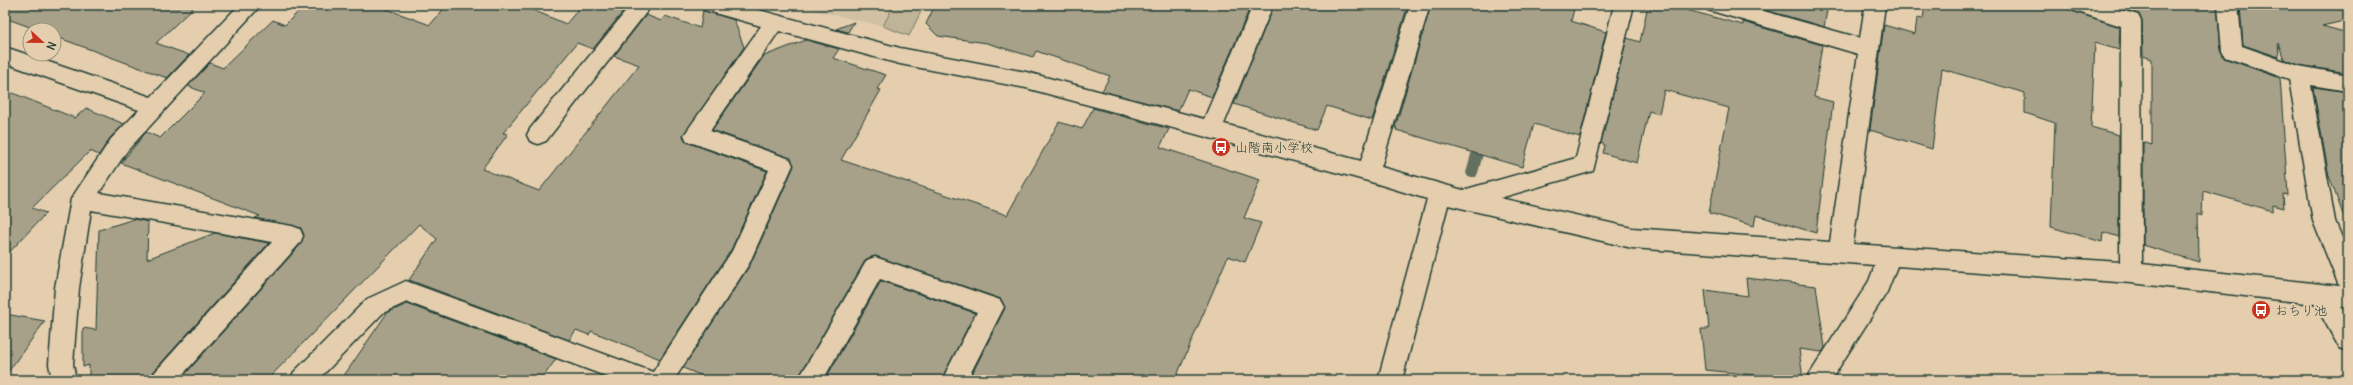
<svg xmlns="http://www.w3.org/2000/svg" width="2353" height="385" font-family="Delius,'Klee One',sans-serif">
	<rect width="100%" height="100%" fill="#e4ceae"/>
	<filter id="ink" filterUnits="userSpaceOnUse"><feTurbulence type="fractalNoise" baseFrequency=".025" numOctaves="2"/><feDisplacementMap in="SourceGraphic" scale="8" xChannelSelector="R" yChannelSelector="G"/><feConvolveMatrix kernelMatrix="1 2 1 2 8 2 1 2 1" color-interpolation-filters="sRGB"/></filter>
	<g filter="url(#ink)">
		<polygon fill="#d2c0a3" points="791,5 894,5 883,26"/>
		<polygon fill="#c0b498" stroke="#707866" points="894,5 924,5 909,36 883,26"/>
		<g fill="none" stroke-linecap="round" stroke-linejoin="round">
			<polygon fill="#636f5e" fill-rule="evenodd" points="1481,134 1485,136 1487,139 1478,173 1476,177 1468,177 1466,173 1475,139 1477,136"/>
		</g>
		<g fill="#a8a189" stroke="#1f3d34">
			<polygon points="5,5 196,5 156,43 189,55 167,78 54,36 54,30 38,30 5,18"/>
			<polygon points="305,5 376,5 430,25 447,5 521,5 566,24 582,5 617,5 626,8 593,49 577,43 503,133 508,134 482,169 539,191 639,65 614,56 646,15 661,21 665,16 700,28 703,10 734,20 744,47 683,136 686,142 767,171 731,250 660,359 591,331 589,335 576,330 569,340 409,280 437,239 419,224 267,380 180,380 301,244 304,235 301,228 255,218 260,216 121,163 146,132 160,138 205,93 188,86 210,63 223,68 273,20 285,25"/>
			<polygon points="935,5 1251,5 1212,97 1188,89 1178,111 1102,91 1110,76 1036,51 1033,57 987,43 938,36 926,24"/>
			<polygon points="1274,5 1408,5 1372,120 1327,106 1317,130 1234,104"/>
			<polygon points="1431,5 1575,5 1571,21 1606,32 1580,137 1534,124 1522,167 1396,130 1397,128 1395,128"/>
			<polygon points="1648,5 1668,5 1743,25 1743,22 1822,45 1814,97 1833,102 1816,233 1756,215 1754,226 1709,213 1729,108 1664,90 1659,114 1649,111 1637,163 1603,153 1605,145 1601,143 1627,38 1640,42"/>
			<polygon points="1748,5 1828,5 1824,27"/>
			<polygon points="1925,5 2068,5 2072,11 2120,27 2119,50 2095,43 2091,127 2119,135 2119,237 2103,232 2102,242 2051,227 2055,123 2025,113 2025,93 1942,69 1932,149 1870,130 1884,25 1915,34 1917,18 1923,19"/>
			<polygon points="2109,5 2217,5 2221,51 2224,58 2280,78 2288,195 2283,194 2284,208 2273,205 2273,211 2203,191 2202,215 2198,213 2199,262 2143,245 2143,142 2152,145 2152,59 2143,56 2142,21 2139,14"/>
			<polygon points="2240,5 2348,5 2348,20 2322,26 2348,33 2348,73 2299,65 2284,59 2278,43 2279,57 2243,45"/>
			<polygon points="854,22 848,32 836,29"/>
			<polygon points="806,40 839,49 833,58 886,75 877,89 881,90 841,160 1007,215 1059,122 1082,129 1093,108 1169,129 1160,147 1260,180 1244,218 1261,223 1245,262 1228,256 1175,380 969,380 1005,308 1001,299 875,256 866,259 797,380 712,380 683,368 750,265 794,166 790,158 712,130 764,56"/>
			<polygon points="2313,87 2348,92 2348,219 2345,220 2329,176"/>
			<polygon points="5,90 75,118 86,108 124,124 110,138 99,155 90,151 32,208 46,213 5,257"/>
			<polygon points="134,219 148,222 147,259 215,233 269,243 154,371 150,380 89,380 89,365 83,367 83,328 96,330 99,230"/>
			<polygon points="1746,278 1816,286 1825,348 1822,352 1799,349 1803,380 1705,370 1701,329 1709,329 1705,290 1748,296"/>
			<polygon points="881,281 975,313 941,380 825,380"/>
			<polygon points="407,304 556,359 541,380 341,380 387,313"/>
			<polygon points="5,314 45,321 5,376"/>
		</g>
		<g fill="none" stroke-linecap="round" stroke-linejoin="round">
			<g stroke="#1f3d34" stroke-width="3">
				<g id="minor">
					<polygon points="239,5 261,5 127,151 99,193 292,226 300,229 303,236 300,243 178,380 151,380 155,372 272,242 91,210 79,288 73,364 76,380 52,380 49,364 55,288 71,199 111,139 139,110 5,63 5,47 151,97"/>
					<polygon points="631,5 652,5 546,141 538,144 530,141 527,135 530,129"/>
					<polygon points="701,5 740,5 900,48 1026,72 1204,119 1253,5 1273,5 1224,124 1361,161 1410,5 1430,5 1381,167 1463,190 1576,158 1614,5 1634,5 1593,171 1500,198 1632,228 1830,242 1858,54 1708,10 1705,5 1742,5 1860,38 1865,5 1885,5 1853,244 2120,262 2121,26 2072,10 2069,5 2104,5 2138,15 2141,21 2142,264 2339,286 2313,221 2289,79 2225,57 2222,51 2218,5 2238,5 2242,46 2299,66 2348,75 2348,91 2311,85 2335,221 2348,252 2348,307 2341,307 2348,319 2348,352 2340,349 2315,304 2131,283 1897,266 1887,292 1831,380 1806,380 1869,281 1875,265 1632,248 1448,205 1402,380 1378,380 1427,199 1368,181 1026,88 900,64 779,31 710,131 790,159 793,165 749,264 674,380 616,380 407,302 383,313 318,380 290,380 294,372 367,299 406,281 653,372 732,251 769,170 687,141 684,135 761,26 704,10"/>
					<polygon points="875,257 1000,300 1004,307 967,380 942,380 977,312 880,279 823,380 798,380 867,260"/>
				</g>
			</g>
			<use href="#minor" fill="#e4ceae" fill-rule="evenodd"/>
		</g>
	</g>
	<defs>
		<g id="bus-disc" transform="scale(1)"><circle r="9.5" fill="#c8321e" stroke="#e4ceae"/><path d="M-5-6H5V4H4V6H2V4H-2V6H-4V4H-5ZM-3.5-4V0h7V-4ZM-3.5 1.2v1.5H-2V1.2ZM2 1.2v1.5H3.5V1.2Z" fill="#fff"/></g>
	</defs>
	<g fill-rule="evenodd">
		<use href="#bus-disc" x="1221" y="147"/>
		<use href="#bus-disc" x="2261" y="310"/>
	</g>
	<g text-anchor="middle" stroke-width="4" stroke-linejoin="round" paint-order="stroke">
		<g font-size="13" fill="#1f3d34" stroke="#e4ceae" text-anchor="start">
			<text x="1235" y="152">山階南小学校</text>
			<text x="2275" y="315">おちり池</text>
		</g>
	</g>
	<rect width="2353" height="385" fill="none" stroke="#e4ceae" stroke-width="20"/>
	<rect x="10" y="10" width="2333" height="365" fill="none" stroke="#1f3d34" stroke-width="1.5" filter="url(#ink)"/>
	<g transform="translate(42 42) rotate(112)"><circle r="19" fill="#e4ceae" stroke="#95947d"/>
	<path d="M0-3L7 15L0 10L-7 15Z" fill="#c8321e"/>
	<text y="-6" font-size="11" font-weight="bold" text-anchor="middle" fill="#1f3d34">N</text>
	</g>
</svg>
